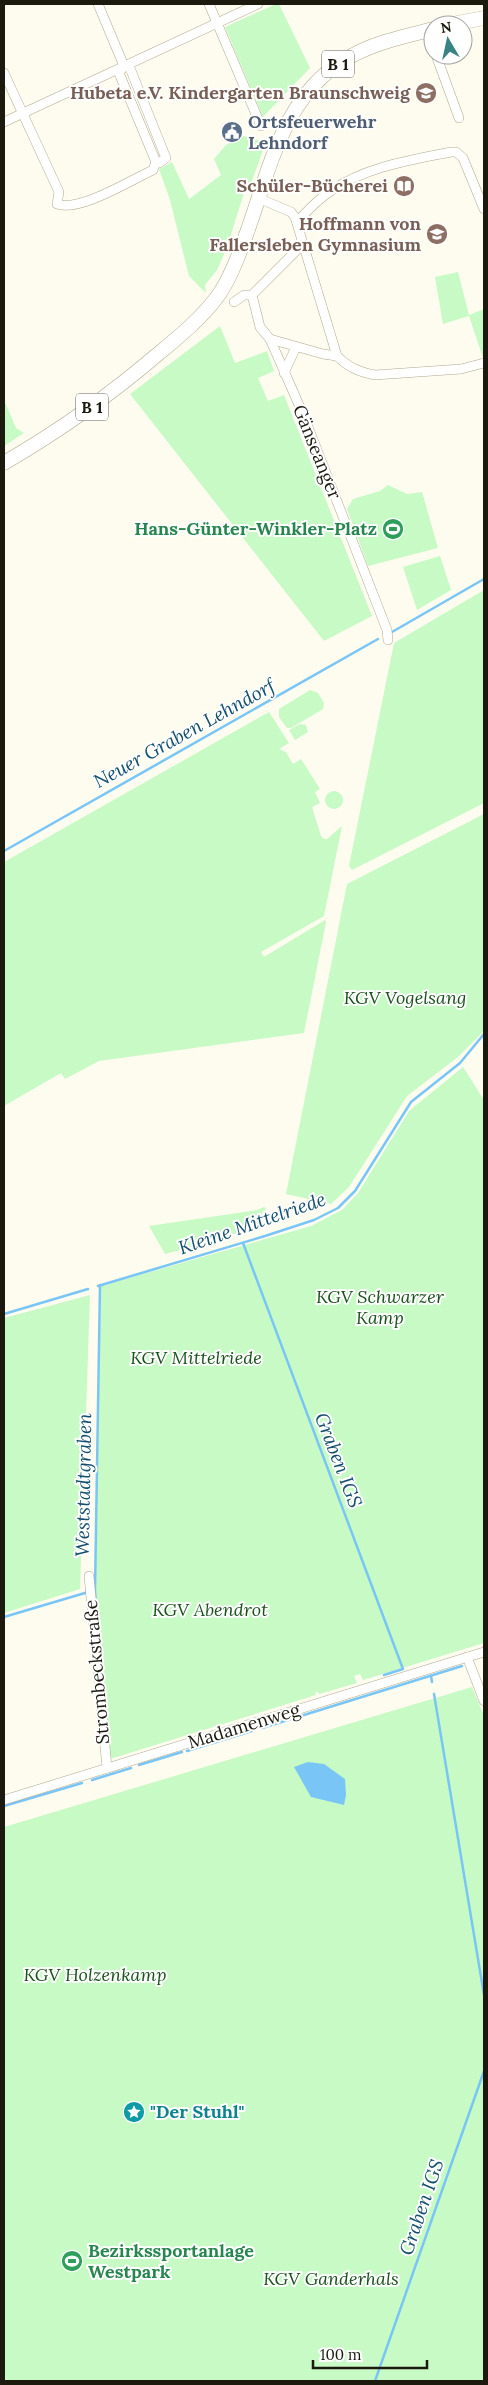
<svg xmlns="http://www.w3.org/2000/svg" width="488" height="2385" font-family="Lora,serif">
	<rect width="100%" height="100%" fill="#fefbef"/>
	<g fill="#c8fac5">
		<polygon points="276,4 279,4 310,68 263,117 225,27"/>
		<polygon points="244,136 258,140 264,147 251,184 244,193 226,250 217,270 205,285 206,293 189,276 170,200 159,169 172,162 189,199 221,175 214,159 226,145"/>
		<polygon points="458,272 469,315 484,309 483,358 469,316 443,324 435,277"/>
		<polygon points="220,326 235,363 267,351 274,371 258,378 268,401 284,395 372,616 324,641 130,394"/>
		<polygon points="4,400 16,428 24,433 4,446"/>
		<polygon points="388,485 407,494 422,492 438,548 368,566 347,509 353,499 380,491"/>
		<polygon points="440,556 451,590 417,610 403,567"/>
		<polygon points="484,590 484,803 352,870 349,866 394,643"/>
		<polygon points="310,690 318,693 324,703 323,709 291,728 287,728 279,717 279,709"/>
		<polygon points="269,712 289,743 279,749 286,752 293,764 301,759 320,789 315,792 320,803 312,807 321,836 324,839 327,839 342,826 324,916 261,952 264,957 325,920 326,922 304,1033 99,1061 65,1079 61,1073 4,1106 4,862"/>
		<polygon points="300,724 306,725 308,732 295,740 289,730"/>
		<circle cx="334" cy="800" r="9"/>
		<polygon points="484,814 484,1031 458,1057 407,1096 349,1187 331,1204 286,1194 347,884"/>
		<polygon points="463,1067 484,1100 484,1643 363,1680 360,1674 354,1676 357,1683 319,1694 318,1692 315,1692 316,1695 110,1759 95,1575 101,1286 311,1226 342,1210 358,1193 409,1111"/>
		<path d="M264 1207 266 1208C246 1240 200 1244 165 1254L149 1226 257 1210Z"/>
		<polygon points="90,1295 80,1589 4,1613 4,1318"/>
		<polygon points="472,1687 484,1716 484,2381 4,2381 4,1827"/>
	</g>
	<polygon fill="#79c6f6" points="308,1762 324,1764 345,1779 346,1795 344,1805 311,1797 294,1767"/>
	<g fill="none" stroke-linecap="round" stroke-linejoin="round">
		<g stroke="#79c6f6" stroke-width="2.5">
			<polyline points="392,632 484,579"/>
			<polyline points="4,851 378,639"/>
			<polyline points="243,1243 403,1669 384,1675"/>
			<polyline points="98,1286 265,1236 314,1220 338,1208 355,1191 411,1102 460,1063 484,1034"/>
			<polyline points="4,1314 88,1289"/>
			<polyline points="95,1590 98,1630"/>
			<polyline points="4,1617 95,1590 100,1285"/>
			<polyline points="431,1676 432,1682"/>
			<polyline points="434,1694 484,1995"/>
			<polyline points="262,1728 462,1666"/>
			<polyline points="187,1751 252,1731"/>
			<polyline points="139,1765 182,1752"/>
			<polyline points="92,1780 131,1768"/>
			<polyline points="4,1806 82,1783"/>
			<polyline points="375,2381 484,2071"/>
		</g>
		<g stroke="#b0a98d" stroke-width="10">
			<g id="street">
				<polyline points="98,4 124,66 130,68 166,158 159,163 156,162 119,73 124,66"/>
				<polyline points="209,4 261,126"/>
				<polyline points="427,30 433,46"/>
				<polyline points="436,55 459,118"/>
				<path d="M4 73 59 192 57 204C80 212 129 181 153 170L156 162"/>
				<polyline points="4,122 258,4"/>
				<path d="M258 198 291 212 295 217 337 356C348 367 359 372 375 375L461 369 484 363"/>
				<path d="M297 222C307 211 318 199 331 191 365 167 411 160 451 152H456L463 158 484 209"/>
				<polyline points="252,295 260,327 270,339 303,414 387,630 388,640"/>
				<polyline points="234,302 244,295 252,295 302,245"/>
				<polyline points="270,339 323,354 337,356"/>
				<polyline points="284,373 296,347"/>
				<polyline points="89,1576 107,1768"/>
				<polyline points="467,1657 484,1701"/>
				<polyline points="4,1800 484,1652"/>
			</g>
		</g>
		<g stroke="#b0a98d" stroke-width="15">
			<g id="primary">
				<polyline points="447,25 484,18"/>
				<path d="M4 463C59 431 110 395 158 354 180 336 204 316 220 293 235 270 246 235 255 209 275 147 294 83 357 53 381 41 407 36 433 29"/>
			</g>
		</g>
		<use href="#street" stroke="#fff" stroke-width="9"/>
		<use href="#primary" stroke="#fff" stroke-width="14"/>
	</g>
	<defs>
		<g id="school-disc" transform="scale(1.125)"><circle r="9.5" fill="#8d6e63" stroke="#fff"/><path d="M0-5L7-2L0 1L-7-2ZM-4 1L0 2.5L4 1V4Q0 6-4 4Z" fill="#fff"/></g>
		<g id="civic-disc" transform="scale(1.125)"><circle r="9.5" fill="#5c6f8a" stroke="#fff"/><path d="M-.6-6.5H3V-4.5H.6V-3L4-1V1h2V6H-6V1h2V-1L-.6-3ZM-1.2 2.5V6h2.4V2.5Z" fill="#fff"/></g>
		<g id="library-disc" transform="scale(1.125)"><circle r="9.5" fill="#8d6e63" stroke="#fff"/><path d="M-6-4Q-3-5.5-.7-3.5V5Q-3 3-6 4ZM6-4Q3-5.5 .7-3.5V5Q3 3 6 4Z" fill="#fff"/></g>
		<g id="stadium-disc" transform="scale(1.125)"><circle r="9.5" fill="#2e9e5b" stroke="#fff"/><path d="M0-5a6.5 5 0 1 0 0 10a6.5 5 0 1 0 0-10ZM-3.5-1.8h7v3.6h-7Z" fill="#fff"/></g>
		<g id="sight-disc" transform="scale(1.125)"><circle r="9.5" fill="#0f9aa8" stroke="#fff"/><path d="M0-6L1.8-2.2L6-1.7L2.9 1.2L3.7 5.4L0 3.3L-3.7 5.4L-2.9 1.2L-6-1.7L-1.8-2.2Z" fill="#fff"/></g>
	</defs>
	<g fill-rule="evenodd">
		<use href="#school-disc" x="426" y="93"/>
		<use href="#civic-disc" x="232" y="132"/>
		<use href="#library-disc" x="404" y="186"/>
		<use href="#school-disc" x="437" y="234"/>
		<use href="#stadium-disc" x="393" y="529"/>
		<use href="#sight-disc" x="134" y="2112"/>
		<use href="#stadium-disc" x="72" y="2261"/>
	</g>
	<g text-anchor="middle" stroke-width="4" stroke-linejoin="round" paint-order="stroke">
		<g fill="#fff" stroke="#605f57" stroke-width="1">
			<rect x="322" y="50.5" width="32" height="27" rx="4"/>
			<rect x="76" y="393.5" width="32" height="27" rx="4"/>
		</g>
		<g font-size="16" font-weight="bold" fill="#1c1a0f">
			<text x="338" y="70">B 1</text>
			<text x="92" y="413">B 1</text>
		</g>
		<g font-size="18" font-weight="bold" fill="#785e54" stroke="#fff" text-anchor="end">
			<text x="410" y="99">Hubeta e.V. Kindergarten Braunschweig</text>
			<text x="388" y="192">Schüler-Bücherei</text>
			<text x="421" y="230">Hoffmann von<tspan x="421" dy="21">Fallersleben Gymnasium</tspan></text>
		</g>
		<g font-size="18" font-weight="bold" fill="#4e5e75" stroke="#fff" text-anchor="start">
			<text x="248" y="128">Ortsfeuerwehr<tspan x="248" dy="21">Lehndorf</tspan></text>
		</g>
		<g font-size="18" fill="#1c1a0f" stroke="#fff">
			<text transform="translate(317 452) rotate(68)" y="6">Gänseanger</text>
			<text transform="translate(97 1672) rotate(-95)" y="6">Strombeckstraße</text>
			<text transform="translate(244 1726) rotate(-17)" y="6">Madamenweg</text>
		</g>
		<g font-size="18" font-weight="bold" fill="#27864d" stroke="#fff" text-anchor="end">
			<text x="377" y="535">Hans-Günter-Winkler-Platz</text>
			<text x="88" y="2257" text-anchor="start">Bezirkssportanlage<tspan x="88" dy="21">Westpark</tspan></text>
		</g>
		<g font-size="18" font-style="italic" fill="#18521a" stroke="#fff">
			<text x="405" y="1004">KGV Vogelsang</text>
			<text x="380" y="1303">KGV Schwarzer<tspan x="380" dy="21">Kamp</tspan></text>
			<text x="196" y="1364">KGV Mittelriede</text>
			<text x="210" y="1616">KGV Abendrot</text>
			<text x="95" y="1981">KGV Holzenkamp</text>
			<text x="331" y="2285">KGV Ganderhals</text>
		</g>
		<g font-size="18" font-weight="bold" fill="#0d838f" stroke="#fff" text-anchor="start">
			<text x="150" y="2118">"Der Stuhl"</text>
		</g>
		<g font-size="19" font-style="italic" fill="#124e6e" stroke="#fff">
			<text transform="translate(184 733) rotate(-29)" y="7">Neuer Graben Lehndorf</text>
			<text transform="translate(252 1223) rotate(-19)" y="7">Kleine Mittelriede</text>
			<text transform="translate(339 1460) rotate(69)" y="7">Graben IGS</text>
			<text transform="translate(83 1485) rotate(-89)" y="7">Weststadtgraben</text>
			<text transform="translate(421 2207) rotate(-71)" y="7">Graben IGS</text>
		</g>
	</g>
	<rect width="488" height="2385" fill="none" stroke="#1c1a0f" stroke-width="10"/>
	<g transform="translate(448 40) rotate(351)"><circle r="24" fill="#ffffff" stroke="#a4a39f"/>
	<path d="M0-4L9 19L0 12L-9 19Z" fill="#3a8385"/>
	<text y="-8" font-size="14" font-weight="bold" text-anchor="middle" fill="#1c1a0f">N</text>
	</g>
	<path d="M313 2360v8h114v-8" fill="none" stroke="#1c1a0f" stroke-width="2.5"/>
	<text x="320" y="2360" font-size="15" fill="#1c1a0f" stroke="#ffffff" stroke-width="4" paint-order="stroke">100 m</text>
</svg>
